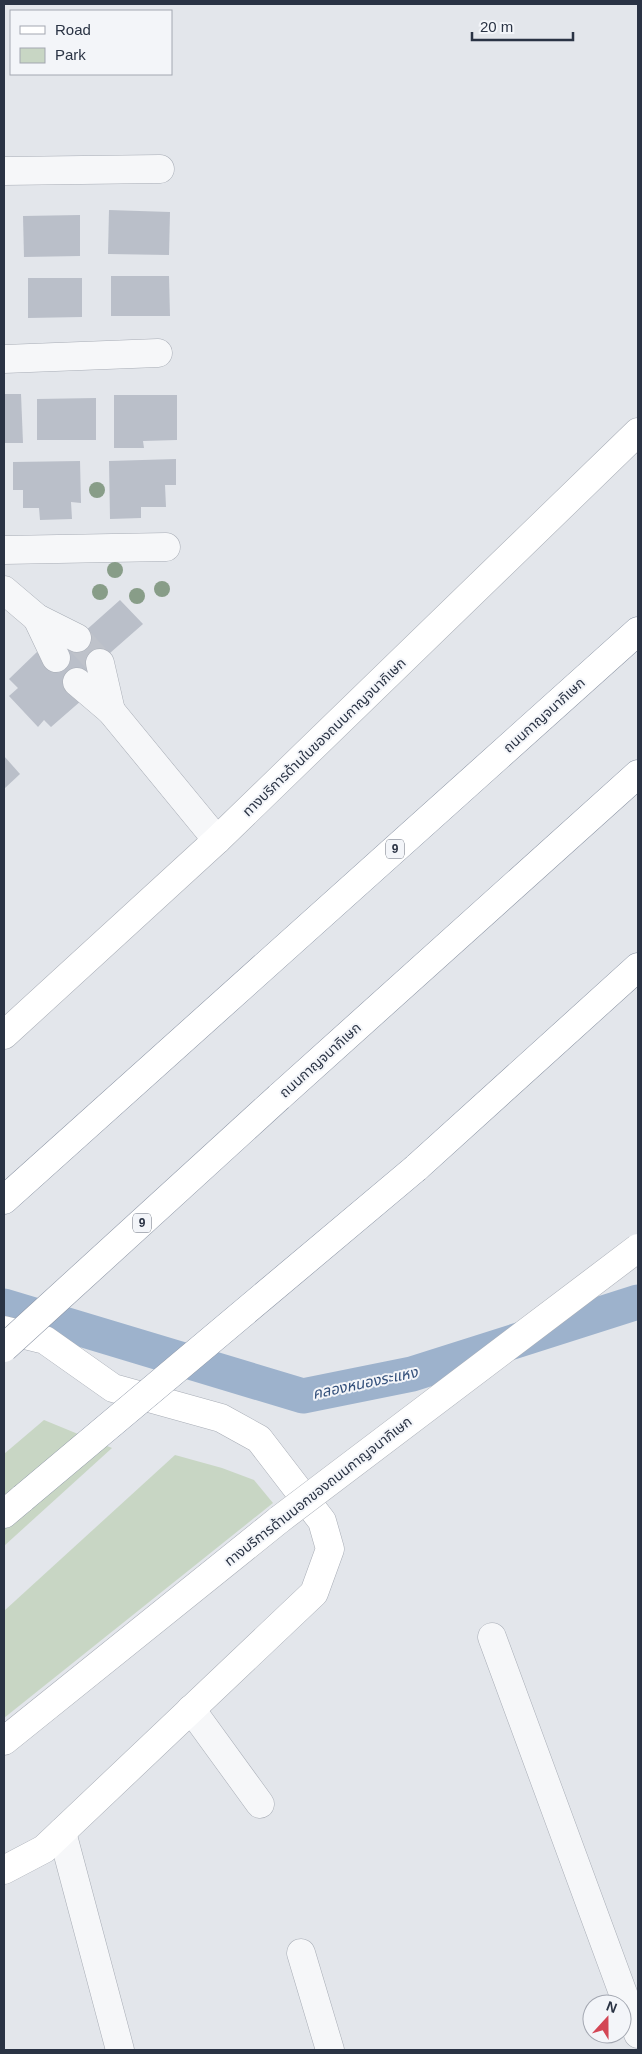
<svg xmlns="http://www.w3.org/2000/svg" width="642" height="2054" font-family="Helvetica,'Noto Sans Thai',sans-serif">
	<rect width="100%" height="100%" fill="#e3e6eb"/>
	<g fill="#c8d6c4">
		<polygon points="44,1420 112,1448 4,1546 4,1454"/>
		<polygon points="175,1455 222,1468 254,1480 273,1503 4,1718 4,1611"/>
	</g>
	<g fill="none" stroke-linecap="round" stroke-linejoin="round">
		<polyline stroke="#9db2cc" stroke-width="35" points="4,1306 303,1396 412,1374 638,1302"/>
	</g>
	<g fill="#babfc9">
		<polygon points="109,210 170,212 169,255 108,254"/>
		<polygon points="80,215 80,256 24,257 23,216"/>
		<polygon points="111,276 169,276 170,316 111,316"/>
		<polygon points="28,278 82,278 82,317 28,318"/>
		<polygon points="4,394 21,394 23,443 4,443"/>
		<polygon points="114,395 177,395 177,440 143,441 144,448 114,448"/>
		<polygon points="96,398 96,440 37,440 37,399"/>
		<polygon points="176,459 176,485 165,485 166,507 141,507 141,518 110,519 109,461"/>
		<polygon points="80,461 81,503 71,502 72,519 40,520 39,508 23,508 23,490 13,490 13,462"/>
		<polygon points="120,600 143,624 77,682 82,700 51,727 44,720 38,727 9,696 18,688 9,679 37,652 47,665"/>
		<polygon points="4,756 20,774 4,789"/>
	</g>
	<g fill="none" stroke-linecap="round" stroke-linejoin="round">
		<polyline stroke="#bec2ca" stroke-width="28" stroke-dasharray="28 14" stroke-linecap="butt" points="77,638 100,663"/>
		<g stroke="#a8adb6" stroke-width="29">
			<g id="minor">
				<polyline points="4,171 160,169"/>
				<polyline points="4,359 158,353"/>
				<polyline points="4,550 166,547"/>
				<polyline points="4,590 37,618 77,638"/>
				<polyline points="37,618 56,658"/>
				<polyline points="100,663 111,711"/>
				<polyline points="77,682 111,711 217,840"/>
				<polyline points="492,1637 638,2034"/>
				<polyline points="191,1709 260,1804"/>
				<polyline points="62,1832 120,2050"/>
				<polyline points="301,1953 330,2050"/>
			</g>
		</g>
		<g stroke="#a8adb6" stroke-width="29">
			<g id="secondary">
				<polyline points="4,1035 217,840 638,432"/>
				<polyline points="4,1330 45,1340 113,1388 221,1418 259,1439 322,1521 330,1549 314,1593 44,1849 4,1870"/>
				<polyline points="4,1741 280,1519"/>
			</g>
		</g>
		<g stroke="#8a93a3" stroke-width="29">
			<g id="motorway">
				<polyline points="279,1097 638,774"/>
				<polyline points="416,1168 638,967"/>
				<polyline points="4,1200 638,631"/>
				<polyline points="4,1514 23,1498"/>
			</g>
		</g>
		<use href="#minor" stroke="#f6f7f9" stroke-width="28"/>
		<use href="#secondary" stroke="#fff" stroke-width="28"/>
		<use href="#motorway" stroke="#fff" stroke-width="28"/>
		<g stroke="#a8adb6" stroke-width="29" stroke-linecap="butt">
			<polyline id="secondary-bridge" points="280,1519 638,1248"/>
		</g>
		<g stroke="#8a93a3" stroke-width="29" stroke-linecap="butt">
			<g id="motorway-bridge">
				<polyline points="4,1348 279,1097"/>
				<polyline points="23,1498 416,1168"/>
			</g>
		</g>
		<use href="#secondary-bridge" stroke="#fff" stroke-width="28"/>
		<use href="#motorway-bridge" stroke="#fff" stroke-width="28"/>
	</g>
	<g fill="#889d88">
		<circle cx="97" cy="490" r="8"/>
		<circle cx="115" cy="570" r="8"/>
		<circle cx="162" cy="589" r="8"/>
		<circle cx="100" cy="592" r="8"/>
		<circle cx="137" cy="596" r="8"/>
	</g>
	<g text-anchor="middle" stroke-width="4" stroke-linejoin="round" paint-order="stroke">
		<g fill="#f3f5f9" stroke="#666d7a" stroke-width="1">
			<rect x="386" y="839.5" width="18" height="19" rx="4"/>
			<rect x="133" y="1213.5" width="18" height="19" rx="4"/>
		</g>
		<g font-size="12" font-weight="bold" fill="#2a3344">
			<text x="395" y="853">9</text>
			<text x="142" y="1227">9</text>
		</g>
		<g font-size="14" fill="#2a3344" stroke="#f3f5f9">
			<text transform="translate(544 715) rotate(-42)" y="5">ถนนกาญจนาภิเษก</text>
			<text transform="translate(324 737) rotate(-44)" y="5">ทางบริการด้านในของถนนกาญจนาภิเษก</text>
			<text transform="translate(320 1060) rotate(-42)" y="5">ถนนกาญจนาภิเษก</text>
			<text transform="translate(318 1491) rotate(-38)" y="5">ทางบริการด้านนอกของถนนกาญจนาภิเษก</text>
		</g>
		<g font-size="15" font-style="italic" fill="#324f7a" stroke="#f3f5f9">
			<text transform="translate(365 1383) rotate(-12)" y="5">คลองหนองระแหง</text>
		</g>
	</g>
	<rect width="642" height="2054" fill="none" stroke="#2a3344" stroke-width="10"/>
	<rect x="10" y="10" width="162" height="65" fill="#f3f5f9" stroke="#a3a7b1"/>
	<rect x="20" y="26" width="25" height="8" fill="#ffffff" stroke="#a3a7b1"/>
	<text x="55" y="35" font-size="15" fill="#2a3344">Road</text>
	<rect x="20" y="48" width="25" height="15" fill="#c8d6c4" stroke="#a3a7b1"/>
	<text x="55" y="60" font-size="15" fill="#2a3344">Park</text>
	<g transform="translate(607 2019) rotate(21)"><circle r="24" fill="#f3f5f9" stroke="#a3a7b1"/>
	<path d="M0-4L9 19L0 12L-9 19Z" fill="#d34655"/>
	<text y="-8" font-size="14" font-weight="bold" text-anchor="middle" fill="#2a3344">N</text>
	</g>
	<path d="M472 32v8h101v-8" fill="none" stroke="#2a3344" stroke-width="2.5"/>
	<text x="480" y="32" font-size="15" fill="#2a3344" stroke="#f3f5f9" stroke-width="4" paint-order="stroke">20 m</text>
</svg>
